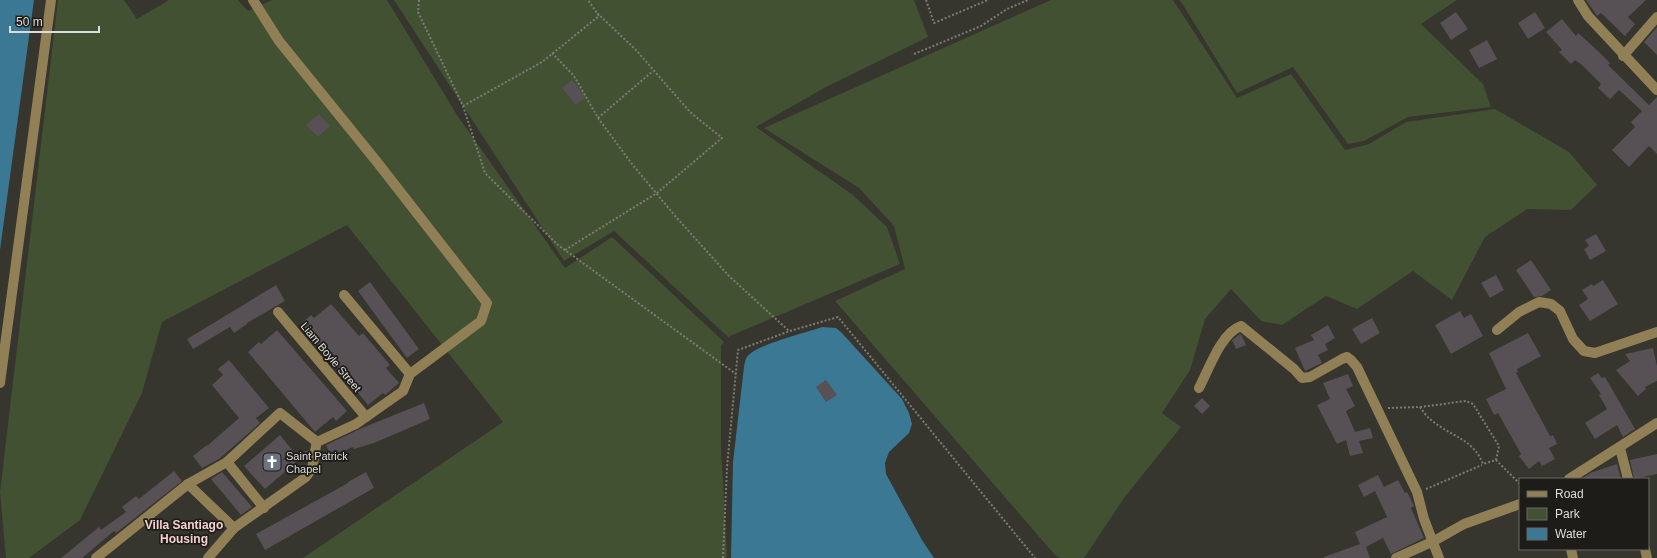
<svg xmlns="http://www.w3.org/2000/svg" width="1657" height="558" font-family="Helvetica,sans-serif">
	<rect width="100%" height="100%" fill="#36352e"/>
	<g fill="#415132">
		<polygon points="58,0 124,0 137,19 169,0 238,0 248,11 272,0 387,0 457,115 565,268 612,237 724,342 721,346 721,457 722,463 727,558 303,558 503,422 347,225 162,322 142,393 80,520 29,558 6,558 0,492"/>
		<polygon points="394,0 914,0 928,37 824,88 756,127 853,195 887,227 900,264 728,337 614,231 564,261"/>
		<polygon points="1051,0 1173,0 1237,98 1291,74 1345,150 1369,144 1406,122 1495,109 1569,152 1597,185 1571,210 1527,209 1485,237 1452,300 1413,271 1357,309 1326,296 1282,325 1261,321 1231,289 1205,319 1190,370 1162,413 1181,427 1124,498 1084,558 1060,558 1055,555 835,301 905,269 894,226 859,188 764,128"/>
		<polygon points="1180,0 1457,0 1421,24 1483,84 1491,107 1408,117 1364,141 1348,144 1293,67 1237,93"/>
	</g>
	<g fill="#3a7893">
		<polygon points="0,0 34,0 0,250"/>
		<path d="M822 327 836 328 841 332 902 399 909 413 912 424 909 433 889 452 885 463 886 474 922 540 934 558H731L733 462 744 367C745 361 746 356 751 353 764 343 805 333 822 327Z"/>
	</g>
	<g fill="#575054">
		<polygon points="1586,0 1646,0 1628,17 1635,24 1625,36 1601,13 1597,16"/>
		<polygon points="1456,12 1468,29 1451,40 1440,23"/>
		<polygon points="1535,12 1545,28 1528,39 1518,23"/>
		<polygon points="1562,19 1576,36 1578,33 1598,51 1610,63 1608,65 1649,105 1657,97 1657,154 1649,146 1629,167 1612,150 1635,127 1631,122 1642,111 1619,90 1610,99 1598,88 1601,84 1582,65 1575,60 1571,64 1559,52 1562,50 1546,32"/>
		<polygon points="1657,27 1657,55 1644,42"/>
		<polygon points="1487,40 1497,59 1479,68 1469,50"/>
		<polygon points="572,80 586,97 576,105 562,88"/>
		<polygon points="319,114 330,126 318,137 306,125"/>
		<polygon points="1596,234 1606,251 1590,260 1584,249 1589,246 1585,240"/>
		<polygon points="1531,260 1551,290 1542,296 1534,297 1516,270"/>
		<polygon points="1496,275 1504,290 1490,298 1481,283"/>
		<polygon points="1603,280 1618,304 1590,321 1579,305 1588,299 1582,290 1592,284 1593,286"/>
		<polygon points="370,282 419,349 407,358 358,291"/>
		<polygon points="276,285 285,301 247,323 247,324 234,333 230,327 193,349 187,339"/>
		<polygon points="331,304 359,336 363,333 390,365 386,368 399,383 385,395 383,393 368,405 301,324 311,315 314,318"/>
		<polygon points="1460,311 1464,318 1471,314 1483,336 1451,354 1435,325"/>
		<polygon points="1372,318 1380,333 1361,344 1352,329"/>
		<polygon points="1328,325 1335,338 1325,344 1328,350 1318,355 1322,363 1305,371 1295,348 1314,340 1311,335"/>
		<polygon points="277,330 347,411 336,421 333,417 315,432 248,352 259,342 261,344"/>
		<polygon points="1528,333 1541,356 1517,369 1518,372 1516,373 1550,436 1553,435 1557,444 1549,448 1555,459 1542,466 1539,461 1529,469 1519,456 1521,454 1498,413 1494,415 1486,399 1506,389 1489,353"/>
		<polygon points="1240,334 1242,336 1246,345 1236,349 1232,340"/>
		<polygon points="1653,348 1657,366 1657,381 1645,387 1646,389 1638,396 1616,370 1630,361 1625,354"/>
		<polygon points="229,360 269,408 256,418 260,423 251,431 219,459 202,468 193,456 207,445 207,446 239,418 212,385 223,375 218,369"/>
		<polygon points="1598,373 1602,378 1605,377 1635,429 1623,437 1617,425 1595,439 1585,423 1607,409 1599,395 1601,394 1590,378"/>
		<polygon points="1348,374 1353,386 1346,389 1355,406 1346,411 1355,432 1370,428 1373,438 1359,441 1363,453 1350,456 1346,440 1337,444 1317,405 1330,399 1323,383"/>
		<polygon points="826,380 837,395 826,402 816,387"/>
		<polygon points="1202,398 1210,406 1202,414 1194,406"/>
		<polygon points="424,403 430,419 374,443 354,449 353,447 331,456 326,445 362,428"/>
		<polygon points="280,435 293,451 282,460 309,450 308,452 265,489 244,466"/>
		<polygon points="1657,454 1657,474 1634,479 1630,460"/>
		<polygon points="1617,464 1621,479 1581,479 1590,473"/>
		<polygon points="174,471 182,481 116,533 114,531 82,558 61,558 99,527 101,530 126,512 122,507 136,496 139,499"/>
		<polygon points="222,472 252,507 241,515 211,479"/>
		<polygon points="366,472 374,488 265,550 256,534 348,483 348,482"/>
		<polygon points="1378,475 1384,487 1398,480 1405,493 1407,492 1414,506 1411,508 1424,538 1391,554 1383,538 1366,547 1370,558 1324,558 1324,557 1360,544 1355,532 1387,517 1375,491 1364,497 1358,485"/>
	</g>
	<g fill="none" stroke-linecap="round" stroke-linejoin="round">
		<g stroke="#7d7b76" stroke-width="2" stroke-dasharray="2 2" stroke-linecap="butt">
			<polyline points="419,0 418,12 463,106 485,173 558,245 736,374"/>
			<polyline points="926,0 934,23 988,0"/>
			<polyline points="552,53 574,76 598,118 632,164 676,217 729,276 789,331"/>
			<polyline points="914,54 981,26 1007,9 1028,0"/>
			<polyline points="463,106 542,62 599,16 588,0"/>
			<polyline points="598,118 653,71"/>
			<polyline points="565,250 657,193 722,138 690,112 636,50 596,12"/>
			<polyline points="1420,407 1466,401 1473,404 1499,446 1496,460"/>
			<path d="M1388 408 1420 407C1423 411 1426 416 1430 419 1449 436 1473 438 1483 464L1496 460 1520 484"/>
			<polyline points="1426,489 1482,465"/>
			<polyline points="723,558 727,467 738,350 790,331 838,317 1035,558"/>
		</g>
		<g stroke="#917f56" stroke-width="10">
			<polyline points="253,0 279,41 377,162 487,303 481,321 410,374 403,391 356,424 317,442"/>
			<polyline points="1578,0 1588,16 1657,90"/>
			<polyline points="1623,56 1657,17"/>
			<polyline points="344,295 410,374"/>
			<polyline points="278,312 366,417"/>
			<polyline points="1497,330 1519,312 1539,302 1551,304 1560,311 1573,339 1584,351 1595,353 1657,332"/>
			<polyline points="0,383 51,0"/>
			<path d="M1199 388C1209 369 1221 333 1241 326L1294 369 1302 378 1310 377 1342 359 1347 357 1351 360 1357 367 1417 492 1424 519 1439 558"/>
			<polyline points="1620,448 1628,479"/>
			<polyline points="227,462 264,508"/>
			<polyline points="1569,479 1657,423"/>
			<polyline points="188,484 234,528"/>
			<polyline points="1571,549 1573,558"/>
			<polyline points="1645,549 1647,558"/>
			<polyline points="96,558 188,484 227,462 280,413 317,442"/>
			<path d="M208 558 234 528 306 477C316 466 313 455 317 442"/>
			<polyline points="1396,558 1434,541 1464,524 1520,504"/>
		</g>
	</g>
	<defs>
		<g id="church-square" transform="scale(1)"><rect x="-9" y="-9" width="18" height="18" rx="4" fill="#6b7280" stroke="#1d1c19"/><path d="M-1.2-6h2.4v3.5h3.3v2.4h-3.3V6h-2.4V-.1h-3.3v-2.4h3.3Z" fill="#fff"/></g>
	</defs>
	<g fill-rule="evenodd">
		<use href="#church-square" x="272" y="462"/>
	</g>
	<g text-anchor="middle" stroke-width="3.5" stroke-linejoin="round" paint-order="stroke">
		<g font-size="11" fill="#dedcd8" stroke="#1d1c19">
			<text transform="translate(331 357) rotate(50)" y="4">Liam Boyle Street</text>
		</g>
		<g font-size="11" fill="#dedcd8" stroke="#1d1c19" text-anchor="start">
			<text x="286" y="460">Saint Patrick<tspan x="286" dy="13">Chapel</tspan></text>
		</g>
		<g font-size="12" font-weight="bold" fill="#f5d1cf" stroke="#1d1c19">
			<text x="184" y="529">Villa Santiago<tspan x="184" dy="14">Housing</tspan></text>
		</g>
	</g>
	<rect x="1519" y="478" width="130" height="72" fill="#1d1c19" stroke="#6a6965"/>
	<rect x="1527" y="491" width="20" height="6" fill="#917f56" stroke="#6a6965"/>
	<text x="1555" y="498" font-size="12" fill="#dedcd8">Road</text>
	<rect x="1527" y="508" width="20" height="12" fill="#415132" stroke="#6a6965"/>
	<text x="1555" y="518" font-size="12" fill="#dedcd8">Park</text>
	<rect x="1527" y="528" width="20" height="12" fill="#3a7893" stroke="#6a6965"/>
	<text x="1555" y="538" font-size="12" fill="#dedcd8">Water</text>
	<path d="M10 26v6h89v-6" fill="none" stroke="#dedcd8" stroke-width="2"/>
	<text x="16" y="26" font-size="12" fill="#dedcd8" stroke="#1d1c19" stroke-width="3" paint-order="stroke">50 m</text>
</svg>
